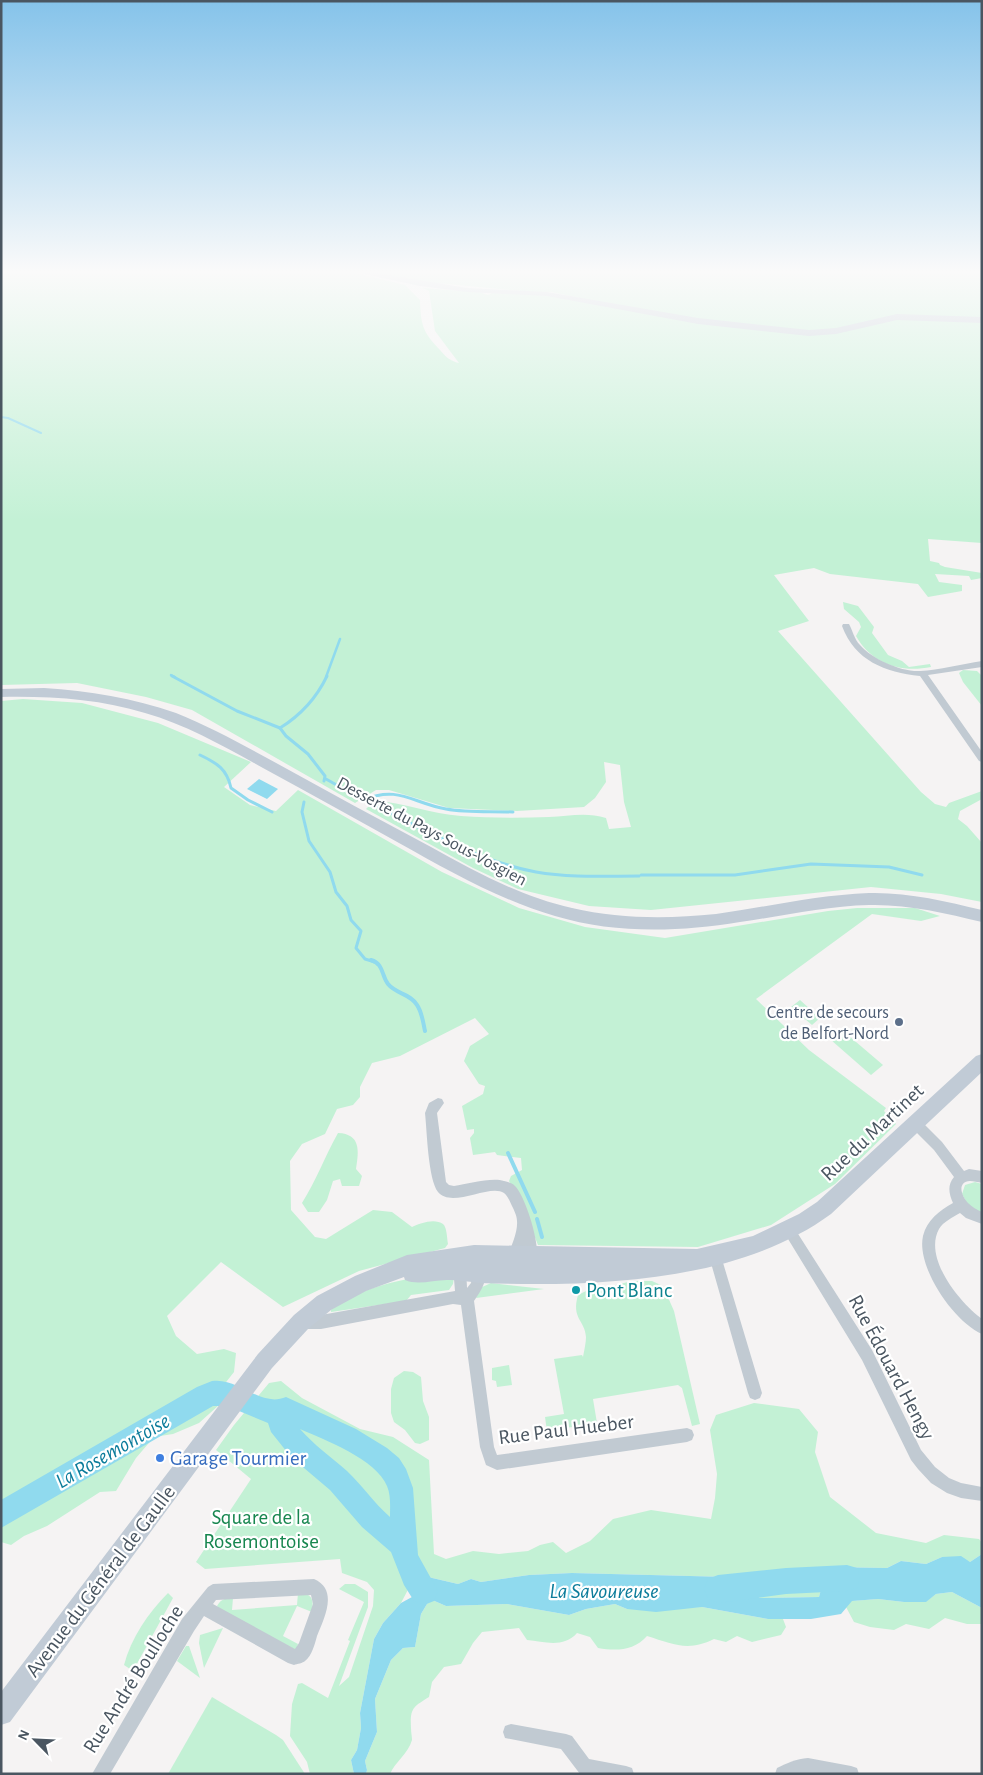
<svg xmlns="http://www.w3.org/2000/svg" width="983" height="1775" font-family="'Alegreya Sans',sans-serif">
	<rect width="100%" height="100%" fill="#f5f3f3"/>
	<g fill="#c3f1d5">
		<path d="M1 273H356L405 285 420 300C421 325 422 331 440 350 446 357 450 361 459 363L435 331 429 291 423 288 479 292 488 295 492 293 548 295 613 305 551 292H532L416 281 373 273H982V543L928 539 930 561 939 563 940 565 945 567 982 573V578L971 580 969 576 935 574 939 582 962 585V591L928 597 918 584 830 574 814 568 774 575 809 621 778 631 921 792 935 804 946 807 949 803 982 791V799L960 811 958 819 967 826 982 843V902L941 894 871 887 651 910 589 906 518 889 473 868 366 809 374 801C404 802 431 814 461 816 490 818 520 818 549 817 569 816 587 812 606 818L609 829 631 827 624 802 620 765 604 762 606 782 595 798 584 807 517 811 449 808 389 790H376L355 803 192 710 146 697 77 683 1 685Z"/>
		<path d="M843 602 858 606 874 627 872 633 888 655 902 661 909 667 930 664 931 667C900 673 872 664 856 636L861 627 859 622 844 609Z"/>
		<polygon points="963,670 977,671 982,676 982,706 963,682 959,673"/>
		<path d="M23 699 82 703 158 723 251 762 224 787 250 805 276 811 298 790 442 872 519 908 585 927 665 938 828 911 857 908H915L940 916 921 921 872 914 756 999 809 1050 886 1108 884 1111 896 1124 835 1184 771 1225 698 1247 538 1245 524 1210 509 1181 511 1176 522 1170 521 1158 497 1155 495 1152 473 1155 470 1138 474 1133V1129L467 1130 462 1106 483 1094 485 1086 479 1084 464 1061 470 1046 489 1034 475 1018 400 1056 372 1063 360 1087V1097L353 1105 337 1109 325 1134 302 1144 290 1161 291 1210 315 1237 326 1239 373 1210 392 1212 412 1227C420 1223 435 1218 443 1224 447 1227 447 1239 448 1244L445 1248 359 1271 283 1307 221 1262 167 1316 176 1336 197 1354 224 1349 236 1353 234 1372 223 1386C207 1384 198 1391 185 1399L189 1411 214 1402 219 1405 199 1423 173 1434 154 1437 136 1458 116 1491 100 1492 47 1526 24 1536 11 1545 1 1542V701Z"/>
		<polygon points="800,1000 820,1018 812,1025 791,1007"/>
		<polygon points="842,1030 883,1065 871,1075 831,1040"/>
		<path d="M338 1133C361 1134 359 1151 356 1169L362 1176 359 1186H342L340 1179 333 1181 327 1200 319 1212H308L302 1203C316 1181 325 1156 338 1133Z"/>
		<polygon points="975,1182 982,1184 982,1213 970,1209 962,1194 965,1185"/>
		<path d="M432 1275 454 1277 453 1284 449 1290 411 1295 406 1301 331 1312V1310C359 1288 397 1280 432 1275Z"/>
		<path d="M632 1281H652L663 1286 674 1311 700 1424 692 1426 682 1388 678 1385 593 1399 597 1423 547 1431 545 1417 564 1414 554 1359 582 1355 583 1357C584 1351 586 1343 586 1337 585 1320 571 1319 578 1295L596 1286 608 1287Z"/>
		<polygon points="491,1283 544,1289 476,1298 480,1288"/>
		<polygon points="509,1365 512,1385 497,1387 496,1381 492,1380 492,1368"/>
		<polygon points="404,1371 413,1372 421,1377 423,1401 429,1417 429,1440 420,1444 415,1443 405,1430 394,1422 391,1413 391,1389 394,1378"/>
		<polygon points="281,1381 302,1398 360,1429 393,1437 429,1460 434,1554 446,1559 473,1551 499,1554 528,1551 540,1545 553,1542 566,1553 590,1541 613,1519 651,1510 711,1519 715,1498 717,1474 710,1430 716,1415 754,1403 799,1409 818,1432 815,1452 830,1497 876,1533 926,1543 944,1535 979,1539 982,1543 982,1554 970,1562 942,1557 926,1564 901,1561 887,1568 827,1567 819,1597 760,1598 729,1577 572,1573 529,1575 481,1582 471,1579 458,1584 428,1577 412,1582 401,1603 383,1623 374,1639 360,1713 361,1728 357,1750 351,1760 354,1774 310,1774 307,1762 290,1736 292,1704 298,1684 302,1683 328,1698 350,1641 348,1640 364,1602 339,1589 345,1584 355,1584 368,1592 368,1607 339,1686 349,1677 373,1606 374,1590 367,1582 342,1573 340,1559 205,1569 196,1562 251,1479 216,1450 234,1425 269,1383"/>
		<polygon points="952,1592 982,1608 982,1624 967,1624 945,1618 929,1629 906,1624 894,1630 870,1627 854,1622 846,1607 851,1601 878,1599 904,1602 925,1602 936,1594"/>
		<path d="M168 1593 173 1598 133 1671 124 1665C131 1638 148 1613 168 1593Z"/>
		<path d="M298 1593C312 1593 314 1599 312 1612L297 1606 283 1636 298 1644 296 1650 219 1609 217 1606C221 1599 225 1598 233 1598L232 1610 297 1605Z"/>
		<path d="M430 1599 446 1606 507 1604 569 1615 586 1609 615 1604 627 1609 702 1607 768 1619H783L786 1627 781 1635 752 1642 737 1636 726 1642 714 1639C688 1652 673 1644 647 1636 634 1651 616 1651 598 1648L590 1637 577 1633C564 1648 545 1642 527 1640L519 1628 482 1632 473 1643 461 1664 444 1667 432 1682 429 1697C413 1707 410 1708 411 1728 411 1732 412 1737 412 1740 408 1754 395 1762 390 1774H366L367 1770 365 1761 377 1732 375 1699 391 1660 403 1648 415 1647 421 1614Z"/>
		<polygon points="223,1628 204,1668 199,1643 200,1635"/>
		<polygon points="186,1646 189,1646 200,1678 177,1661"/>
		<polygon points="212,1697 276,1735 283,1740 305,1774 168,1774"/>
	</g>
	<g fill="#90daee">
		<polygon points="259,779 278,789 267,799 247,789"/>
		<path d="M982 1554V1608L952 1592 936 1594 926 1602H904L878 1599 852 1601 841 1614 811 1619H768L702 1607 656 1612 627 1609 615 1604 586 1609 569 1615 507 1604 446 1606 430 1599 421 1614 415 1647 403 1648 391 1660 375 1699 377 1732 365 1761 367 1770 366 1774H354L351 1760 357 1750 361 1728 360 1713 374 1639 383 1623 401 1603 412 1597C416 1587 413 1582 406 1575L415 1568 428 1577 458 1584 471 1579 481 1582 529 1575 572 1573 729 1577 760 1598 819 1597 827 1567 887 1568 901 1561 926 1564 942 1557 961 1556 970 1562Z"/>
	</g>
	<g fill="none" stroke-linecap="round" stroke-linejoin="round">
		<polyline stroke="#90daee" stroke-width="2" points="1,417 8,418 41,433"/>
		<g stroke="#90daee" stroke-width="2.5">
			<polyline points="171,675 175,677"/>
			<polyline points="326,677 340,639"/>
		</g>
		<g stroke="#90daee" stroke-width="3">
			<path d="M172 676 237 711 280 728C301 715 316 699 327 676"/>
			<polyline points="280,728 286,736 308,754 325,776 324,781"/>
			<path d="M200 755C217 763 227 769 231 788L248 800 272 812"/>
			<path d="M326 779 363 800C399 785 412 803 446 809 468 813 491 811 513 812"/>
			<polyline points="304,802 302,812 309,841 330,872 336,892 347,906 351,920 361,931 356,948 365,959 375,962"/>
			<path d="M374 805C426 830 478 861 536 872 570 878 605 876 639 876"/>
			<polyline points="641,875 735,875 811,864 889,867 922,875"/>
		</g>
		<g stroke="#90daee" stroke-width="4">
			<path d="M371 960C384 964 381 975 388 984 396 994 411 994 417 1005 422 1012 423 1022 425 1031"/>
			<polyline points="508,1153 535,1212"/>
			<polyline points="537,1219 542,1237"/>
		</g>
		<g fill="#90daee" fill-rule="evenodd">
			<path d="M212 1381C239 1377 260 1408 286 1397L356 1429 387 1448 399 1458 406 1469 413 1488 418 1555 438 1591 434 1601 424 1605 414 1601 404 1585 391 1552 362 1527 330 1490 291 1457 271 1432 268 1423 227 1406H213L1 1528V1500L197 1387ZM300 1429C325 1440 376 1459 387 1486 391 1495 390 1507 390 1517 374 1503 362 1485 347 1471 331 1457 314 1445 300 1429Z"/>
			<polygon points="847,1565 857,1568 860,1578 857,1588 847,1591 786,1594 718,1603 708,1599 704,1589 708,1579 718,1575 786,1568"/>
		</g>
		<g fill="#c1cad2" fill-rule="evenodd">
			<path d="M843 624H849C853 631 854 639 860 645 872 659 901 672 920 671 939 670 962 664 982 661V667L928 675 982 752V762L979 761 920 676C885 672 855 661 842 626Z"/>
			<path d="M438 1098 442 1099 444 1103 437 1113 446 1182 449 1185 454 1186C468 1184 492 1177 504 1181 508 1182 512 1183 515 1186 526 1197 542 1249 536 1264L531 1265 526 1264 524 1248 518 1262 513 1263 508 1262 507 1257C511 1247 518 1232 517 1221 517 1216 514 1210 512 1206 510 1202 508 1196 504 1193 490 1183 452 1209 438 1192 428 1179 427 1131 425 1113L429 1103Z"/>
			<path d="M915 1118 919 1119 942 1142 964 1171 969 1169 982 1171V1183C978 1182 973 1181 970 1181 956 1182 962 1197 968 1203 972 1207 977 1210 982 1212V1224L966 1218 960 1213C953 1217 943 1222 939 1229 923 1258 960 1303 982 1319V1334C954 1322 916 1267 923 1236 927 1220 939 1211 953 1203 949 1194 947 1185 954 1177L934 1150 911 1127 909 1123 911 1119Z"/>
			<polygon points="789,1224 793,1226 872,1350 921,1450 935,1467 949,1478 961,1483 982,1487 982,1501 961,1498 947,1493 931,1483 918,1469 911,1460 862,1360 785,1234 783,1230 785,1226"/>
			<polygon points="715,1250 720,1251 721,1256 762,1393 760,1398 755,1400 750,1398 748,1393 709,1256 710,1251"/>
			<path d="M454 1265C465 1269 467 1276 467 1288L471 1283 474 1268 479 1267 484 1268C489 1280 480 1292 474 1301L494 1447 497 1455 687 1428 692 1430 694 1435 692 1440 687 1442 497 1470 486 1465 480 1447 461 1305 453 1304 321 1329H304L299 1327 297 1322 299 1317 304 1315H321L455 1291 454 1279 449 1276 448 1271 449 1266Z"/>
			<path d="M314 1579C339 1590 324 1618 317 1636 315 1643 312 1656 305 1661 303 1663 297 1664 294 1665L288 1663 204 1616 194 1631 110 1774H92L182 1619 208 1587 213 1584ZM311 1595 313 1604 299 1643 295 1649 213 1604 216 1600Z"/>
			<polygon points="511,1724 566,1734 572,1736 589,1759 626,1766 632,1768 634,1774 580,1774 561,1749 505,1738 503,1732 505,1726"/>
			<path d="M808 1758 851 1766 857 1768 859 1774H775L777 1768C787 1763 796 1759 808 1758Z"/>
		</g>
		<g fill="#c1cbd6" fill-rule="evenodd">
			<polygon points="359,273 377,273 467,288 547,292 698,318 809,330 836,328 897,314 982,317 982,323 897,320 836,334 809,336 698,324 547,296 467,292 420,286"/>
			<path d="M44 688C89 691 133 698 176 713 211 727 245 746 278 764 329 792 380 820 431 847 476 872 522 897 572 908 619 919 668 919 716 914 767 907 817 895 869 893 907 892 945 901 982 910V922C945 913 907 904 869 905 826 906 783 916 740 922 678 932 615 934 555 916 500 900 449 871 399 843 354 818 309 793 263 768 225 747 187 725 145 713 99 699 50 696 1 697V689Z"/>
			<path d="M982 1054V1072L831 1214C737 1283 593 1287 480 1283 470 1282 460 1280 450 1280 435 1279 419 1286 405 1280L404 1277 366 1291 331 1310 308 1329 272 1368 10 1722 1 1725V1692L258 1354 294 1315 317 1296 355 1276 407 1255 474 1245 697 1249 753 1236 799 1214 817 1202 976 1056Z"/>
		</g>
	</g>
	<linearGradient id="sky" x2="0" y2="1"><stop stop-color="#85c3ea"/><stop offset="0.52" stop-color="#fafafa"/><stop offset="1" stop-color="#fafafa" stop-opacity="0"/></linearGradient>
	<rect width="983" height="522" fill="url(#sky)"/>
	<circle fill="#5c6f8a" stroke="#fff" stroke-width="2" cx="899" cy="1022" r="5"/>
	<circle fill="#0f9aa8" stroke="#fff" stroke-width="2" cx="576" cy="1290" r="5"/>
	<circle fill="#3f7fe0" stroke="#fff" stroke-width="2" cx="160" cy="1458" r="5"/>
	<g text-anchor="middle" stroke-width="4.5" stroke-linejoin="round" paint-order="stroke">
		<g font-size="18" fill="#4a5661" stroke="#fff">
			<text transform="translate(432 831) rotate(28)" y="6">Desserte du Pays Sous-Vosgien</text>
		</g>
		<g font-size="18" fill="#4e5e75" stroke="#fff" text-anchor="end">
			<text x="889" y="1018">Centre de secours<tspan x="889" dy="21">de Belfort-Nord</tspan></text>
		</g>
		<g font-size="21" fill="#4a5661" stroke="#fff">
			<text transform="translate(872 1132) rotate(-43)" y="7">Rue du Martinet</text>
			<text transform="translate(892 1367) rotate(62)" y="7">Rue Édouard Hengy</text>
			<text transform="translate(566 1429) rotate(-7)" y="7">Rue Paul Hueber</text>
			<text transform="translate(100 1581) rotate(-53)" y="7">Avenue du Général de Gaulle</text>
			<text transform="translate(133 1679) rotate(-58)" y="7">Rue André Boulloche</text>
		</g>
		<g font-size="21" fill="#0d838f" stroke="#fff" text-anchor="start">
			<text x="586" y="1297">Pont Blanc</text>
		</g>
		<g font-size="21" fill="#366cbe" stroke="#fff" text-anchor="start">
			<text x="170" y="1465">Garage Tourmier</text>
		</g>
		<g font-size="21" fill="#17864f" stroke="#fff">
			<text x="261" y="1524">Square de la<tspan x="261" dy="24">Rosemontoise</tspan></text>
		</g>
		<g font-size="22" font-style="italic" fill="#0c7c9b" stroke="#fff">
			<text transform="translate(112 1450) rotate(-30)" y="8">La Rosemontoise</text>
			<text x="604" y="1598">La Savoureuse</text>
		</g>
	</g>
	<rect width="983" height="1775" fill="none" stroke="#4a5661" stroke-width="5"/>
	<g transform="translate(35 1740) rotate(294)" stroke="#ffffff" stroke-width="4" paint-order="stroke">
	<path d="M0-4L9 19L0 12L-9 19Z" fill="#4a5661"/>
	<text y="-8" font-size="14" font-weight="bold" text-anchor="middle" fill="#4a5661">N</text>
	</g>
</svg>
